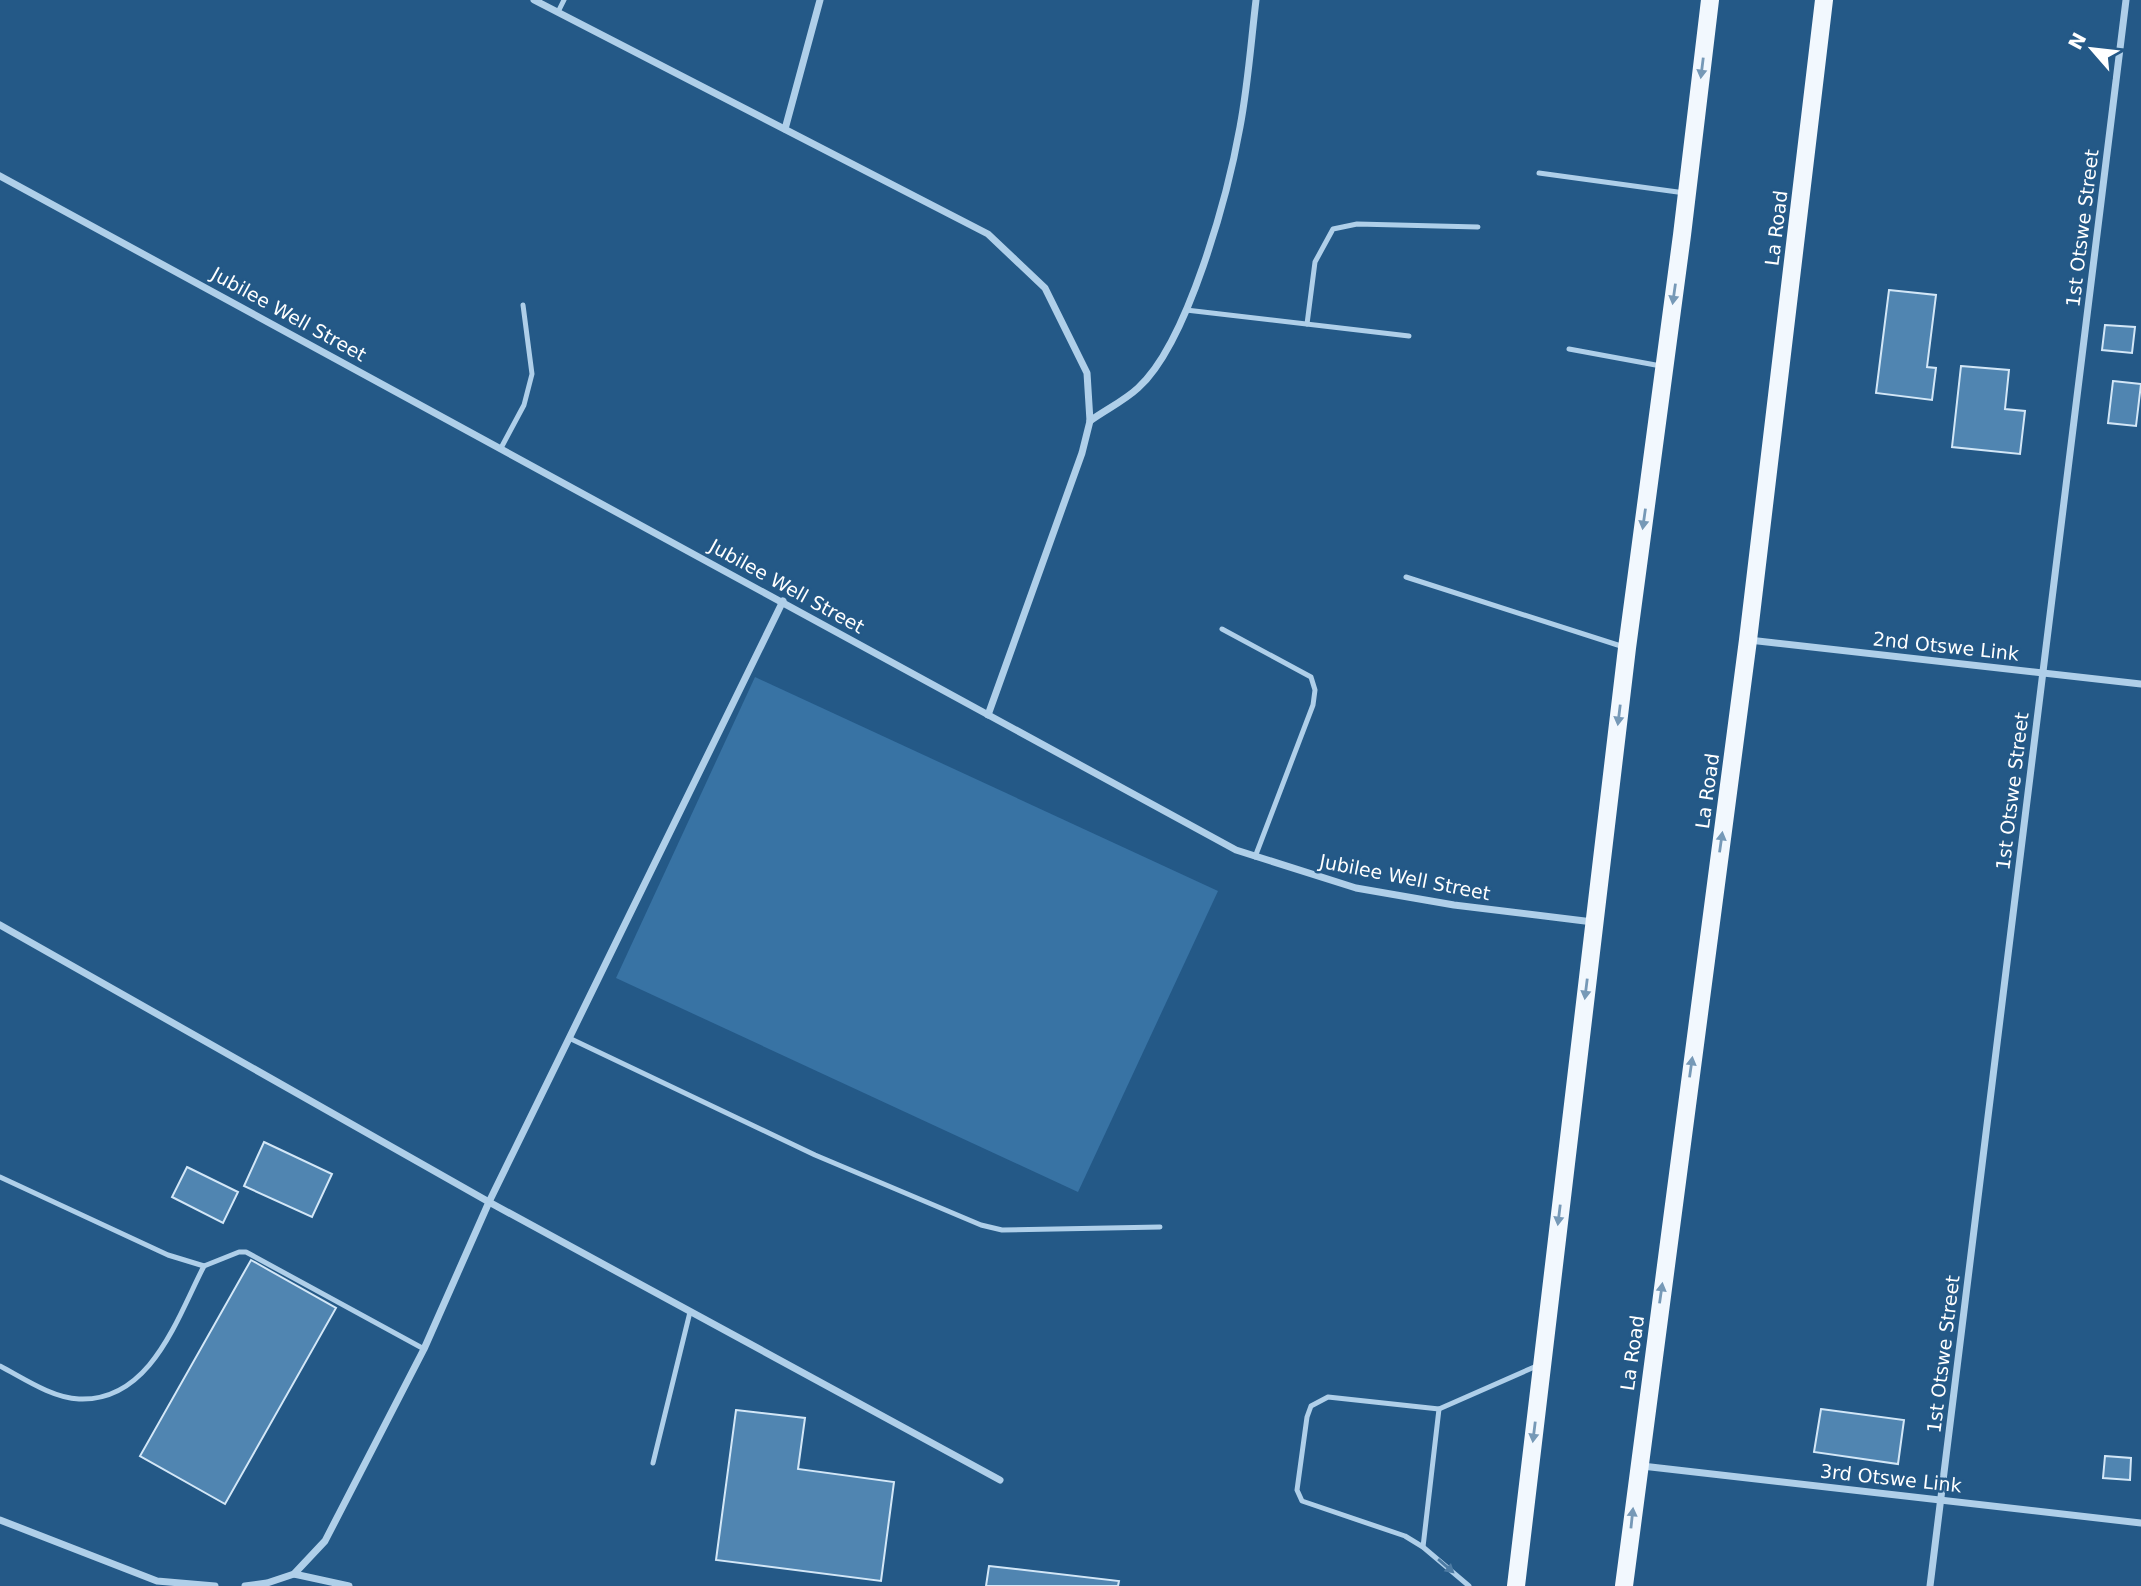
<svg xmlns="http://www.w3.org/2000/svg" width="2141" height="1586" font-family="'DejaVu Sans',sans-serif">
	<rect width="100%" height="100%" fill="#245987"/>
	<polygon fill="#3873a4" points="755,677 1218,891 1078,1192 616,978"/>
	<g fill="#5085b1" stroke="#d3e7f7" stroke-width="2">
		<polygon points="1889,290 1936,295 1927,367 1936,368 1932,400 1876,393"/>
		<polygon points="2105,325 2135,327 2132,353 2102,350"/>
		<polygon points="1961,366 2009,370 2005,409 2025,411 2020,454 1952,447"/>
		<polygon points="2113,381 2141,384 2136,426 2108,423"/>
		<polygon points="264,1142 332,1174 312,1217 244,1186"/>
		<polygon points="187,1167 238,1192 223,1223 172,1197"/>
		<polygon points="251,1260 336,1308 225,1504 140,1456"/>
		<polygon points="1821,1409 1904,1420 1898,1464 1814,1452"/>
		<polygon points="736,1410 805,1418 798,1469 894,1482 881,1581 716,1560"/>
		<polygon points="2105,1456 2131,1458 2130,1480 2103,1478"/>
		<polygon points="989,1566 1119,1581 1118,1586 986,1586"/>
	</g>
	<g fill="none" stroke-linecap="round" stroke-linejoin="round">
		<g stroke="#afcfe9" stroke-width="5">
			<polyline points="558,12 564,0"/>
			<polyline points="1539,173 1685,193"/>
			<polyline points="1186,310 1409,336"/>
			<polyline points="1307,324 1315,262 1333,229 1357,224 1478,227"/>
			<polyline points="1569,349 1661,366"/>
			<polyline points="501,448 524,405 532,374 523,305"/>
			<polyline points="1406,577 1624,647"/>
			<polyline points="1222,629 1311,677 1315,690 1313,705 1255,857"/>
			<polyline points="569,1038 815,1155 981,1225 1002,1230 1160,1227"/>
			<polyline points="0,1177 168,1255 204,1266 239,1252 246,1252 424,1349"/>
			<path d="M0 1366C23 1378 52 1398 79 1399 151 1402 177 1318 204 1266"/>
			<polyline points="653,1463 690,1312"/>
			<polyline points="1423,1547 1439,1409"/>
			<polyline points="1469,1586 1423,1547 1405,1536 1302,1501 1297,1490 1307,1417 1311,1406 1328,1397 1439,1409 1539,1365"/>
		</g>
		<g stroke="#afcfe9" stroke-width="7">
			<polyline points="534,0 988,234 1045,288 1087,373 1090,421 1082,453 988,715"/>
			<polyline points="785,129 820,0"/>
			<polyline points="0,176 1236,850 1356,888 1454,905 1593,922"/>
			<path d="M1090 421C1105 410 1124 401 1138 388 1188 343 1228 194 1240 127 1248 85 1251 42 1256 0"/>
			<polyline points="1749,640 2141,684"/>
			<polyline points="0,925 489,1202 1000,1480"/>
			<polyline points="1642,1466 2141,1523"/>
			<polyline points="0,1520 157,1581 215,1586"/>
			<polyline points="294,1574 349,1586"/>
			<polyline points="245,1586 267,1583 294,1574 325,1541 424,1349 489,1202 783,601"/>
			<polyline points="1930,1586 2126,0"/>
		</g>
		<g stroke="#f2f8fe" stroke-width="18">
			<polyline points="1516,1586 1627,648 1682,235 1710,0"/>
			<polyline points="1624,1586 1748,640 1824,0"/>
		</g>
	</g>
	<defs><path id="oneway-solid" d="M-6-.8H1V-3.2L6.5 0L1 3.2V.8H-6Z" transform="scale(1.75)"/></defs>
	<g fill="#7699b7">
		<use href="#oneway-solid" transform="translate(1702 68) rotate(97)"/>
		<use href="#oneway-solid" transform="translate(1674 294) rotate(98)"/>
		<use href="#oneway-solid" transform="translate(1644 519) rotate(98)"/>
		<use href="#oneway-solid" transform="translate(1619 715) rotate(97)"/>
		<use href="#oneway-solid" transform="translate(1721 842) rotate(-82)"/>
		<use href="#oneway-solid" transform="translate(1586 989) rotate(97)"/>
		<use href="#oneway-solid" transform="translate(1691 1067) rotate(-82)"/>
		<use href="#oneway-solid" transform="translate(1559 1215) rotate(97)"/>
		<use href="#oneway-solid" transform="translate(1661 1293) rotate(-82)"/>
		<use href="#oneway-solid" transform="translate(1534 1432) rotate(97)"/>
		<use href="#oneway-solid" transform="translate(1632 1518) rotate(-84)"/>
	</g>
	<use fill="#4e7ca4" href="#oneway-solid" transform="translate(1446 1566) rotate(41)"/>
	<g text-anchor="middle" stroke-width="5" stroke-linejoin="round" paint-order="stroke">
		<g font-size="19" fill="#fff" stroke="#245987">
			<text transform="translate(1776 228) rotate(-83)" y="7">La Road</text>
			<text transform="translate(2082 228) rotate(-83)" y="7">1st Otswe Street</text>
			<text transform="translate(289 314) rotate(29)" y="7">Jubilee Well Street</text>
			<text transform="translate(787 586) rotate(29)" y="7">Jubilee Well Street</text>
			<text transform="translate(1946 646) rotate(6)" y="7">2nd Otswe Link</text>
			<text transform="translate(1707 791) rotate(-82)" y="7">La Road</text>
			<text transform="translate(2012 791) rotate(-83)" y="7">1st Otswe Street</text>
			<text transform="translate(1405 877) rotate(11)" y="7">Jubilee Well Street</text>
			<text transform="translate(1632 1353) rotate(-82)" y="7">La Road</text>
			<text transform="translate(1943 1354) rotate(-83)" y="7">1st Otswe Street</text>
			<text transform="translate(1891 1478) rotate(6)" y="7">3rd Otswe Link</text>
		</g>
	</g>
	<g transform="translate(2092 49) rotate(298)" stroke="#245987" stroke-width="5" paint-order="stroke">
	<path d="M0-5L12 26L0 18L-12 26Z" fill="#ffffff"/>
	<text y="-10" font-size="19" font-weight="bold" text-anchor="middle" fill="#ffffff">N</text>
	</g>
</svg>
